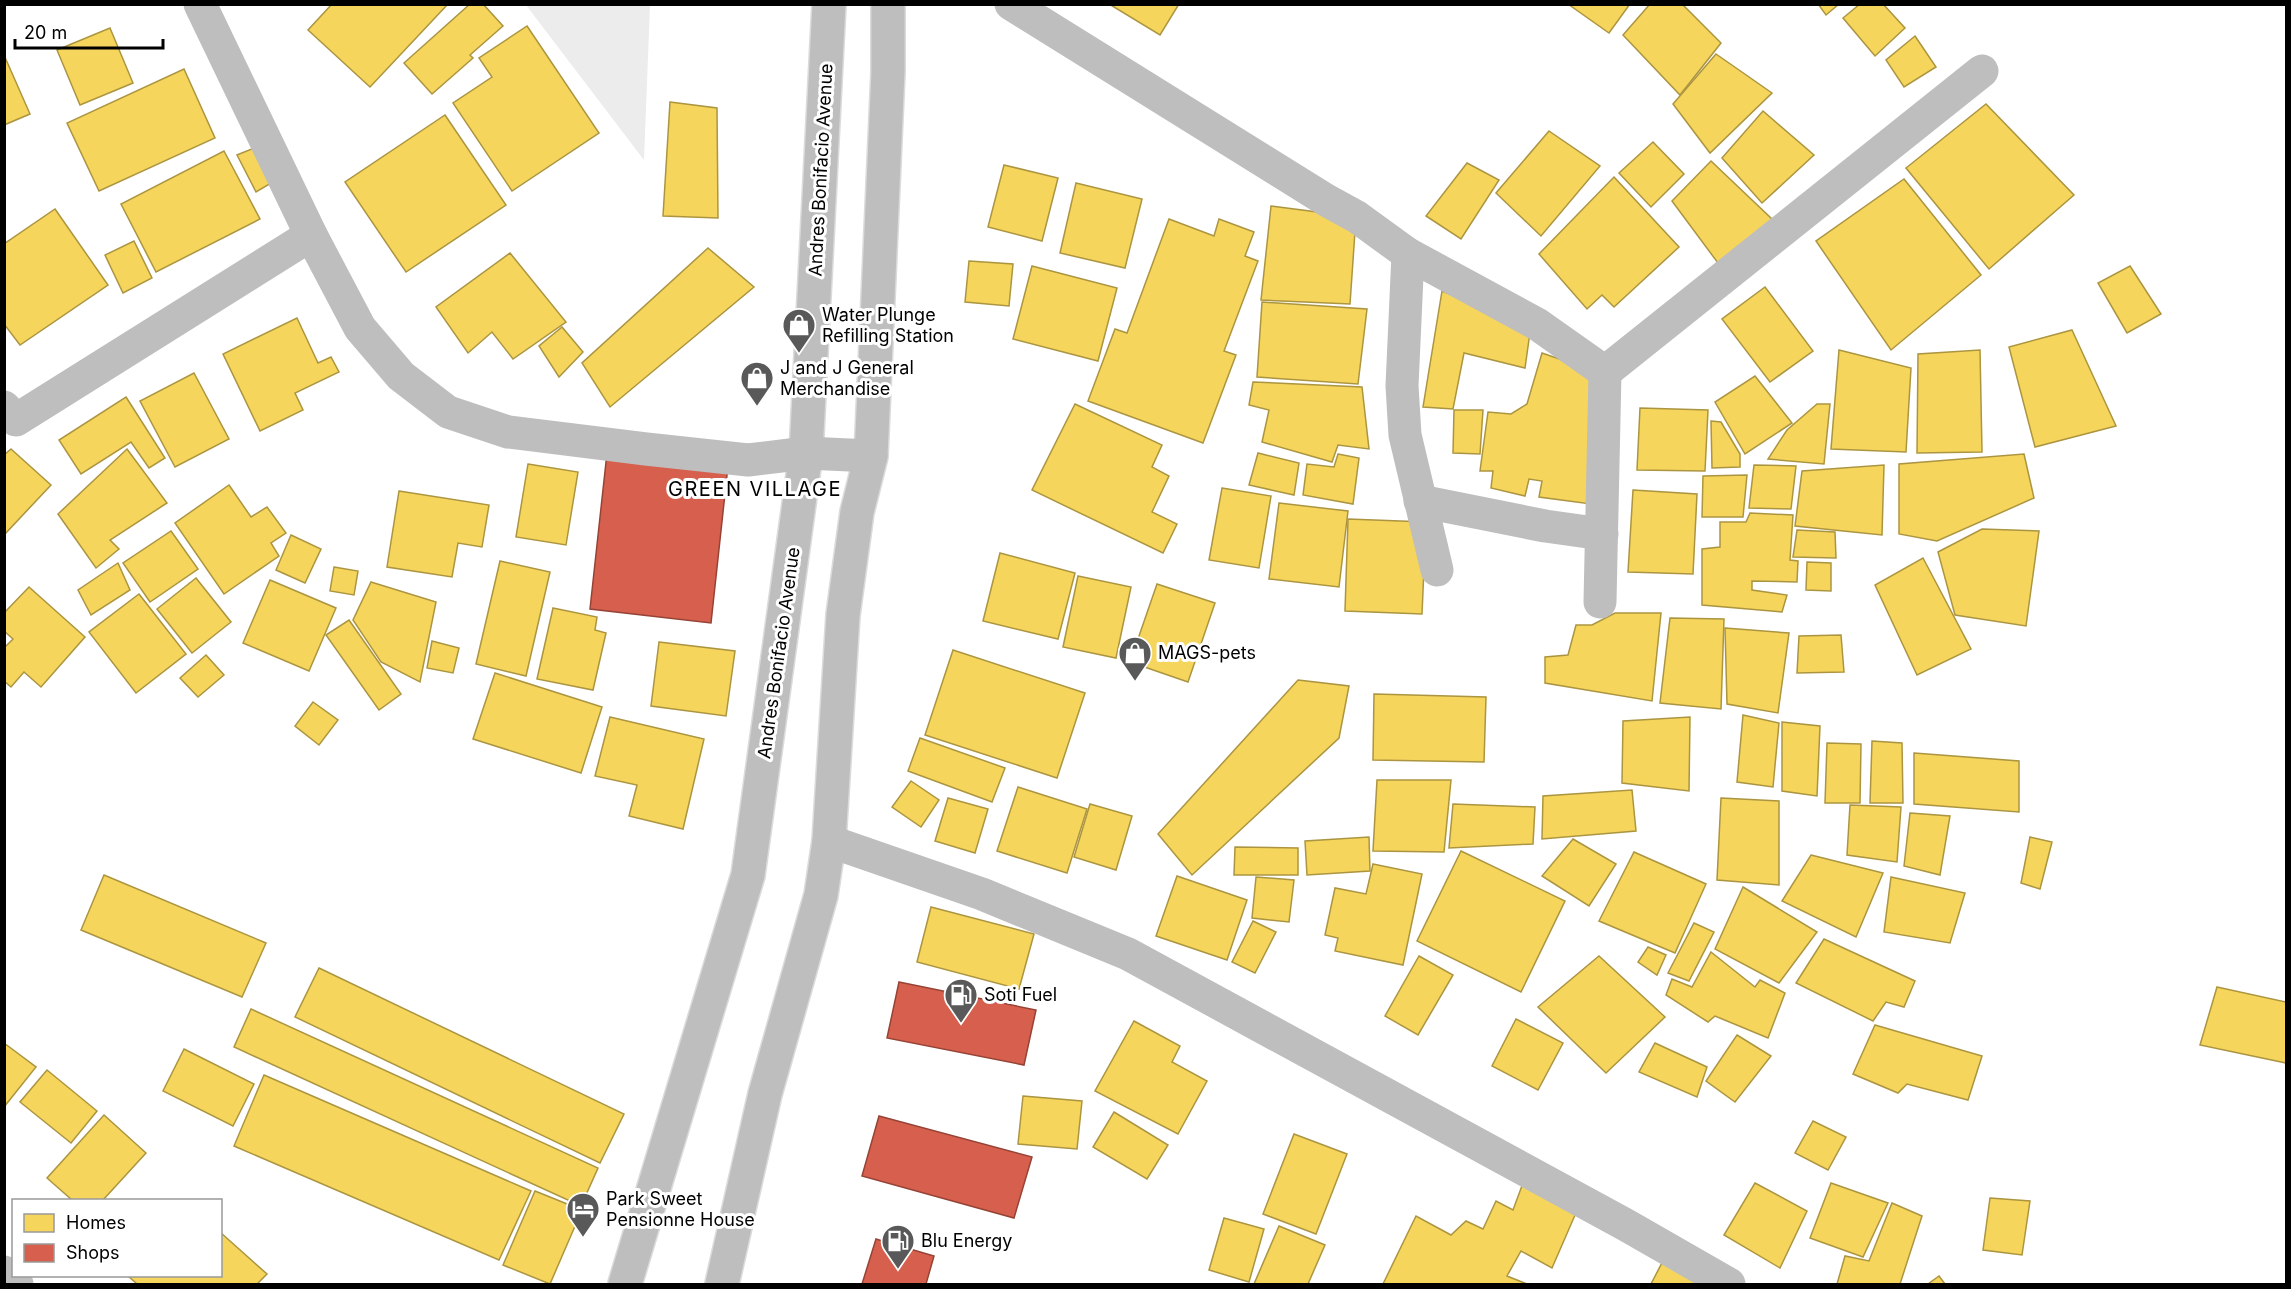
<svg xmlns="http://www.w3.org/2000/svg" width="2291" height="1289" font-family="Inter,sans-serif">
	<rect width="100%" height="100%" fill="#fff"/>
	<polygon fill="#ececec" points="526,5 650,5 644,160"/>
	<g fill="#f6d55c" stroke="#ac9540" stroke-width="1.5">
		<polygon points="332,4 448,4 370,87 308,30"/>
		<polygon points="470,4 483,4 503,26 470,55 473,58 432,94 404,63"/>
		<polygon points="1109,4 1179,4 1160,35"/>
		<polygon points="1568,4 1630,4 1609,33"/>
		<polygon points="1650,4 1682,4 1721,43 1680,95 1623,35"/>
		<polygon points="1818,4 1839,4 1826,15"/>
		<polygon points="1860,4 1883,4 1905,28 1875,56 1843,18"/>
		<polygon points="527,26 599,133 512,191 453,103 492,77 479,58"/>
		<polygon points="110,28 133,83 80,105 57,50"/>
		<polygon points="1915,36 1936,67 1904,87 1886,60"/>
		<polygon points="1716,54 1772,93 1710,153 1673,104"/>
		<polygon points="4,55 30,114 4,125"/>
		<polygon points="184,69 215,138 99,191 67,123"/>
		<polygon points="670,102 717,108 718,218 663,216"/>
		<polygon points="1986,104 2074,195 1989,269 1906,168"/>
		<polygon points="1763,111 1814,155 1762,203 1722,158"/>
		<polygon points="445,115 506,205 406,272 345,182"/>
		<polygon points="1549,131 1600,166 1541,236 1496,193"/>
		<polygon points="1653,142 1684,174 1651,207 1619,173"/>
		<polygon points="259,146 278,179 256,192 237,155"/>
		<polygon points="224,151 260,219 156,272 121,204"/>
		<polygon points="1711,161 1773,220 1718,263 1672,201"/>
		<polygon points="1467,163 1499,180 1461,239 1426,216"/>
		<polygon points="1004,165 1058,178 1042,241 988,227"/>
		<polygon points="1614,177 1679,247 1614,307 1602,295 1587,309 1539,254"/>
		<polygon points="1904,179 1981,275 1891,350 1816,241"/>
		<polygon points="1076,183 1142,199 1125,268 1060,253"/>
		<polygon points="1271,206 1356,217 1350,304 1261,300"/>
		<polygon points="55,209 108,285 20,345 4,324 4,244"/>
		<polygon points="1169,219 1214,236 1219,219 1254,232 1245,256 1258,261 1224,351 1236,355 1203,443 1088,401 1115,329 1127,333"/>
		<polygon points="134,241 152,278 123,293 105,255"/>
		<polygon points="708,248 754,287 610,407 582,363"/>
		<polygon points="510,253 566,322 513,359 492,332 468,353 436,307"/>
		<polygon points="969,261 1013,264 1009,306 965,302"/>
		<polygon points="1032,266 1117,288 1098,361 1013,339"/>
		<polygon points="2130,266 2161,314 2127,333 2098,283"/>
		<polygon points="1765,287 1813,351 1770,382 1722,319"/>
		<polygon points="1442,291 1531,325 1525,368 1464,353 1453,409 1423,407"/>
		<polygon points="1262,302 1367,309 1358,384 1257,377"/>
		<polygon points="297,318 318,363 331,357 339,372 295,393 303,410 260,431 223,354"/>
		<polygon points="562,327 583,352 559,377 539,346"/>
		<polygon points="2072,330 2116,426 2035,447 2009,347"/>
		<polygon points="1839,350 1911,368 1906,452 1831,449"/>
		<polygon points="1980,350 1982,452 1917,453 1918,354"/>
		<polygon points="1542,353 1603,374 1591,504 1539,497 1542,481 1529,479 1525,496 1491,488 1493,471 1480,471 1488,412 1511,414 1527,404"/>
		<polygon points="194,373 229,439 175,467 140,401"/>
		<polygon points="1755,376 1792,423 1745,454 1715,402"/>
		<polygon points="1253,382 1362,387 1369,449 1338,445 1332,462 1262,442 1269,410 1249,405"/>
		<polygon points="126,397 165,458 149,468 131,442 81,474 59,440"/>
		<polygon points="1075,404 1162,445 1152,467 1169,476 1152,512 1177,524 1163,553 1032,490"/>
		<polygon points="1817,404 1830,404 1824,464 1768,459 1787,430"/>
		<polygon points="1640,408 1708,410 1705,471 1637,470"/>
		<polygon points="1454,410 1483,410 1480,454 1453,453"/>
		<polygon points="1711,421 1721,422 1740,454 1740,467 1712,468"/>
		<polygon points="11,449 51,485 4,535 4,455"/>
		<polygon points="127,449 167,503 110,540 119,549 96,568 58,514"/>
		<polygon points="1258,453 1299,463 1294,495 1249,485"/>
		<polygon points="1338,454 1359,458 1353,504 1303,495 1307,464 1334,467"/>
		<polygon points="2024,454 2034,498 1937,541 1899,534 1899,464"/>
		<polygon points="528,464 578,472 566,545 516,537"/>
		<polygon points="1754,465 1796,466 1791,509 1749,508"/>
		<polygon points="1884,465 1882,535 1795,526 1802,471"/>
		<polygon points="1747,475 1743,517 1702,517 1703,476"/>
		<polygon points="229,485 251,517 267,507 286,533 271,543 279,556 224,594 175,523"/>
		<polygon points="1222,488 1271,496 1259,568 1209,560"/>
		<polygon points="1633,490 1697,494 1693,574 1628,572"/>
		<polygon points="399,491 489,505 482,547 458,543 452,577 387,567"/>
		<polygon points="1279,503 1348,511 1339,587 1269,579"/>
		<polygon points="1750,513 1793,515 1790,560 1798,561 1797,582 1752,581 1752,590 1787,595 1782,612 1702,605 1702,549 1720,547 1720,522 1746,522"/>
		<polygon points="1348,519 1426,522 1422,614 1345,611"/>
		<polygon points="1982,529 2039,531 2026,626 1955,615 1938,552"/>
		<polygon points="1797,530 1835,532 1836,558 1793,557"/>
		<polygon points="171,531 198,569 150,602 123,563"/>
		<polygon points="291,535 321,549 305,583 276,570"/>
		<polygon points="1000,553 1075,573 1058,639 983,621"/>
		<polygon points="1923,558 1971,649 1917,675 1875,585"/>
		<polygon points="500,561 550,572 526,676 476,664"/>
		<polygon points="1807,562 1831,563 1831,591 1806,590"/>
		<polygon points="118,563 130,590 91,615 78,590"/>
		<polygon points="334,567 358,571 354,595 330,591"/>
		<polygon points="1078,576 1131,587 1116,658 1063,647"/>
		<polygon points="196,578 231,622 192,653 157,609"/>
		<polygon points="270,580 336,608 309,671 243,643"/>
		<polygon points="371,582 436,602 420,682 381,662 353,620"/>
		<polygon points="1157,584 1215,603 1188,682 1130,662"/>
		<polygon points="29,587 85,637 41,687 24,672 11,687 4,681 4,648 13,639 4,631 4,613"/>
		<polygon points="139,594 186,654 136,693 89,632"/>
		<polygon points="553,608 597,617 595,630 606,633 593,690 537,679"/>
		<polygon points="1615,613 1661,613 1652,701 1545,683 1545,657 1568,655 1576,625 1592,625"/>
		<polygon points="1670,618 1724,619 1721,709 1660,703"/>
		<polygon points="349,620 401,694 379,710 326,635"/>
		<polygon points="1725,628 1789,633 1778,713 1727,704"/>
		<polygon points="1841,635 1844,672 1797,673 1799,636"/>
		<polygon points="432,641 459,648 453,673 427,668"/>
		<polygon points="659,642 735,651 726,716 651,706"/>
		<polygon points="953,650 1085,693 1057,778 925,735"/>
		<polygon points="206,655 224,675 198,697 180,678"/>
		<polygon points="495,673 602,707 581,773 473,739"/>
		<polygon points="1298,680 1349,686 1339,738 1192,875 1158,834"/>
		<polygon points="1374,694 1486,697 1484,762 1373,760"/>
		<polygon points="313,702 338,720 319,745 295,726"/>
		<polygon points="1743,715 1779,723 1773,787 1737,782"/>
		<polygon points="610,717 704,739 683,829 629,816 637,785 595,776"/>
		<polygon points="1690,717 1689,791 1622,783 1623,721"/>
		<polygon points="1782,722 1820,726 1817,796 1782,791"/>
		<polygon points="920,738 1005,768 992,802 908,771"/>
		<polygon points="1872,741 1902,743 1903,803 1870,803"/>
		<polygon points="1827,743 1861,744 1860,803 1825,803"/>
		<polygon points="1914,753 2019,761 2019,812 1914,804"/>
		<polygon points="1377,780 1451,780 1444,852 1373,851"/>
		<polygon points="911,781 939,800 921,827 892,807"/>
		<polygon points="1018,787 1087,809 1067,873 997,851"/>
		<polygon points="1632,790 1636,831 1542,839 1543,796"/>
		<polygon points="948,798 988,809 975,853 935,841"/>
		<polygon points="1721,798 1779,801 1779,885 1717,880"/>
		<polygon points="1090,804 1132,816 1116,870 1074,857"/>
		<polygon points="1453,804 1535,807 1533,844 1449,848"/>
		<polygon points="1850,805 1901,807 1897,862 1847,855"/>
		<polygon points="1910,813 1950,816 1940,875 1904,866"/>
		<polygon points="1369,837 1370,871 1307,875 1305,841"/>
		<polygon points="2030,837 2052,842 2040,889 2021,883"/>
		<polygon points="1573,839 1616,864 1589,906 1542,876"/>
		<polygon points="1235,847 1298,848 1298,875 1234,875"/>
		<polygon points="1461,851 1565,901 1521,992 1417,941"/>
		<polygon points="1634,852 1706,884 1675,953 1599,921"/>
		<polygon points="1811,855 1883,873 1856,937 1782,901"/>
		<polygon points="1373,864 1422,874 1403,965 1335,951 1338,938 1325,935 1335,888 1366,894"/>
		<polygon points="104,875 266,943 242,997 81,930"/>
		<polygon points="1177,876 1247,900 1227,960 1156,936"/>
		<polygon points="1256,877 1294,880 1289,922 1252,918"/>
		<polygon points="1891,877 1965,893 1950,943 1884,932"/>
		<polygon points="1743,887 1817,932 1779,983 1715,949"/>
		<polygon points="931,907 1034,934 1019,989 917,962"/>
		<polygon points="1253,921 1276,932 1255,973 1232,962"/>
		<polygon points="1694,923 1714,932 1689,981 1668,973"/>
		<polygon points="1824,939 1915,981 1904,1007 1886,1002 1873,1021 1796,983"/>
		<polygon points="1648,947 1666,955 1657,975 1638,962"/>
		<polygon points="1711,952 1755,987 1760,980 1785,993 1768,1038 1715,1016 1708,1022 1666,995 1672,979 1692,987"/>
		<polygon points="1419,956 1453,975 1418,1035 1385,1016"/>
		<polygon points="1599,956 1665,1017 1606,1073 1538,1007"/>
		<polygon points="319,968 624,1114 600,1163 295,1017"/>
		<polygon points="2217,987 2286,1002 2286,1063 2200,1045"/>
		<polygon points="251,1009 598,1168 581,1206 234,1047"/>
		<polygon points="1516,1019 1563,1043 1538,1090 1492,1066"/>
		<polygon points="1134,1021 1180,1046 1172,1062 1207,1081 1178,1134 1095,1091"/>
		<polygon points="1875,1025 1982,1056 1968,1100 1907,1084 1898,1093 1853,1074"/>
		<polygon points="1737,1035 1771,1056 1735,1102 1706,1081"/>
		<polygon points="4,1043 36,1067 4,1107"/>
		<polygon points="1655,1043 1707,1067 1697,1097 1639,1072"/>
		<polygon points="184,1049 254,1084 233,1126 163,1091"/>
		<polygon points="47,1070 97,1111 71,1143 20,1102"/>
		<polygon points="264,1075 531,1191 499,1260 234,1146"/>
		<polygon points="1023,1096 1082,1101 1077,1149 1018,1144"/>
		<polygon points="1114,1112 1168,1145 1147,1179 1093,1147"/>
		<polygon points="104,1115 146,1153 103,1200 72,1200 47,1178"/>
		<polygon points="1813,1121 1846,1137 1828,1170 1795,1153"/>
		<polygon points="1294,1134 1347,1154 1316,1234 1263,1214"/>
		<polygon points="1523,1183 1579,1206 1552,1268 1521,1251 1507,1276 1527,1284 1383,1284 1416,1216 1451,1235 1466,1221 1483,1229 1496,1201 1513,1210"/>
		<polygon points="1755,1183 1807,1211 1780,1268 1724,1235"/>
		<polygon points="1831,1183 1888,1203 1863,1257 1810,1238"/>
		<polygon points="535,1191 582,1210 550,1284 503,1265"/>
		<polygon points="1990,1198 2030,1201 2022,1255 1983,1250"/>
		<polygon points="1892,1203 1922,1216 1900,1284 1837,1284 1845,1256 1869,1261"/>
		<polygon points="1224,1218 1264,1229 1249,1282 1209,1270"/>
		<polygon points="1279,1226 1325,1245 1308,1284 1254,1284"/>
		<polygon points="220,1232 267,1274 257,1284 135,1284 136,1283 128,1276 220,1276"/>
		<polygon points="1666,1255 1717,1284 1651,1284"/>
		<polygon points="1939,1276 1945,1284 1928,1284"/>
	</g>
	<g fill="#d6604d" stroke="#964336" stroke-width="1.5">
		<polygon points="607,453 728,466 711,623 590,609"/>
		<polygon points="899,982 1036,1010 1024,1065 887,1038"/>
		<polygon points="879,1116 1032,1157 1014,1218 862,1176"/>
		<polygon points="876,1239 934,1256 926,1284 862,1284"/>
	</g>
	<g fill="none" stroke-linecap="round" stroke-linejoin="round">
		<g stroke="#dbdbdb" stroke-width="36">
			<g id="highway">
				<polyline points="625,1284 748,875 806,453 829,4"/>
				<polyline points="722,1284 765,1094 821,895 829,841 843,615 857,512 871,456 888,72 888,4"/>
			</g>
		</g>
		<g stroke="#bebebe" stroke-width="33">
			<polyline points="200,4 311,235 360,328 401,376 448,412 508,432 646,449 748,460 806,453 871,456"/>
			<polyline points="1011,4 1326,200 1357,217 1408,254 1537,324 1605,372 1982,71"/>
			<polyline points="1408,254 1402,386 1405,435 1437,570"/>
			<polyline points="4,407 16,420 311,235"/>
			<polyline points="1420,501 1545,526 1602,534"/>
			<polyline points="1600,602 1605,372"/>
			<polyline points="829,841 982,894 1128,954 1626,1225 1729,1284"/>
			<polyline points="4,1272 17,1284"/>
		</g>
		<use href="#highway" stroke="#bebebe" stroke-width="33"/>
	</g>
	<defs>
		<g id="shop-pin" transform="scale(1.725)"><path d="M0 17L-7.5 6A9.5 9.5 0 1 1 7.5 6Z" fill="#595959" stroke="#fff"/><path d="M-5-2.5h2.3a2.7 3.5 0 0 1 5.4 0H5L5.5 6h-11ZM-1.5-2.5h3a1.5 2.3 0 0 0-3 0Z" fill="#fff"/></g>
		<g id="fuel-pin" transform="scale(1.725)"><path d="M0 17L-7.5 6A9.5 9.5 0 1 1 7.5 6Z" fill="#595959" stroke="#fff"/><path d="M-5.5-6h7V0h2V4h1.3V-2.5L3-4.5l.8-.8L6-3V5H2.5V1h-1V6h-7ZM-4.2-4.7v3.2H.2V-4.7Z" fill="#fff"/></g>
		<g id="hotel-pin" transform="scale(1.725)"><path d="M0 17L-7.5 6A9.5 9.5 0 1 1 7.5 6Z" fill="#595959" stroke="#fff"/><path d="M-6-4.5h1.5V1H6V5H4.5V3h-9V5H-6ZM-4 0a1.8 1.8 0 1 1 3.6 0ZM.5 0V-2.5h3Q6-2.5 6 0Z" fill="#fff"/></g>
	</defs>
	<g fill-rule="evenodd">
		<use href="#shop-pin" x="799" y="325"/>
		<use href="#shop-pin" x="757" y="378"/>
		<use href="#shop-pin" x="1135" y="653"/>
		<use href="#fuel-pin" x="961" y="995"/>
		<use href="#hotel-pin" x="583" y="1209"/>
		<use href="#fuel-pin" x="898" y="1241"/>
	</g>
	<g text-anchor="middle" stroke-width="6" stroke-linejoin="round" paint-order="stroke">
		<g font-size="18" fill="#000" stroke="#fff">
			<text transform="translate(821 170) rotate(-87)" y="6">Andres Bonifacio Avenue</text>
			<text transform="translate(779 653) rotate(-82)" y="6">Andres Bonifacio Avenue</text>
		</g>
		<g font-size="18" fill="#000" stroke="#fff" text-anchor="start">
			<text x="822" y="321">Water Plunge<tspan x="822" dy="21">Refilling Station</tspan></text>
			<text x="780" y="374">J and J General<tspan x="780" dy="21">Merchandise</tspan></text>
			<text x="1158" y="659">MAGS-pets</text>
			<text x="984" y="1001">Soti Fuel</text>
			<text x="606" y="1205">Park Sweet<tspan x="606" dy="21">Pensionne House</tspan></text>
			<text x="921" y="1247">Blu Energy</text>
		</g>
		<g font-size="20" letter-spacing="1.5" fill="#000" stroke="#fff">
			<text x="755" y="496">GREEN VILLAGE</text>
		</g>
	</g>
	<rect width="2291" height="1289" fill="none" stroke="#000000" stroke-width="12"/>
	<rect x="12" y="1199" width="210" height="78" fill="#ffffff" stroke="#999999" stroke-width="1.5"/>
	<rect x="24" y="1214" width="30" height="18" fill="#f6d55c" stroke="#999999" stroke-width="1.5"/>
	<text x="66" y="1229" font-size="18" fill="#000000">Homes</text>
	<rect x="24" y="1244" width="30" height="18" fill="#d6604d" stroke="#999999" stroke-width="1.5"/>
	<text x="66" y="1259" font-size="18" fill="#000000">Shops</text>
	<path d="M15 39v9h148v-9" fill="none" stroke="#000000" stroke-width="3"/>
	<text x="24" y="39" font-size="18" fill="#000000" stroke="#ffffff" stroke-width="4.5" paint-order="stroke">20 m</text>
</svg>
